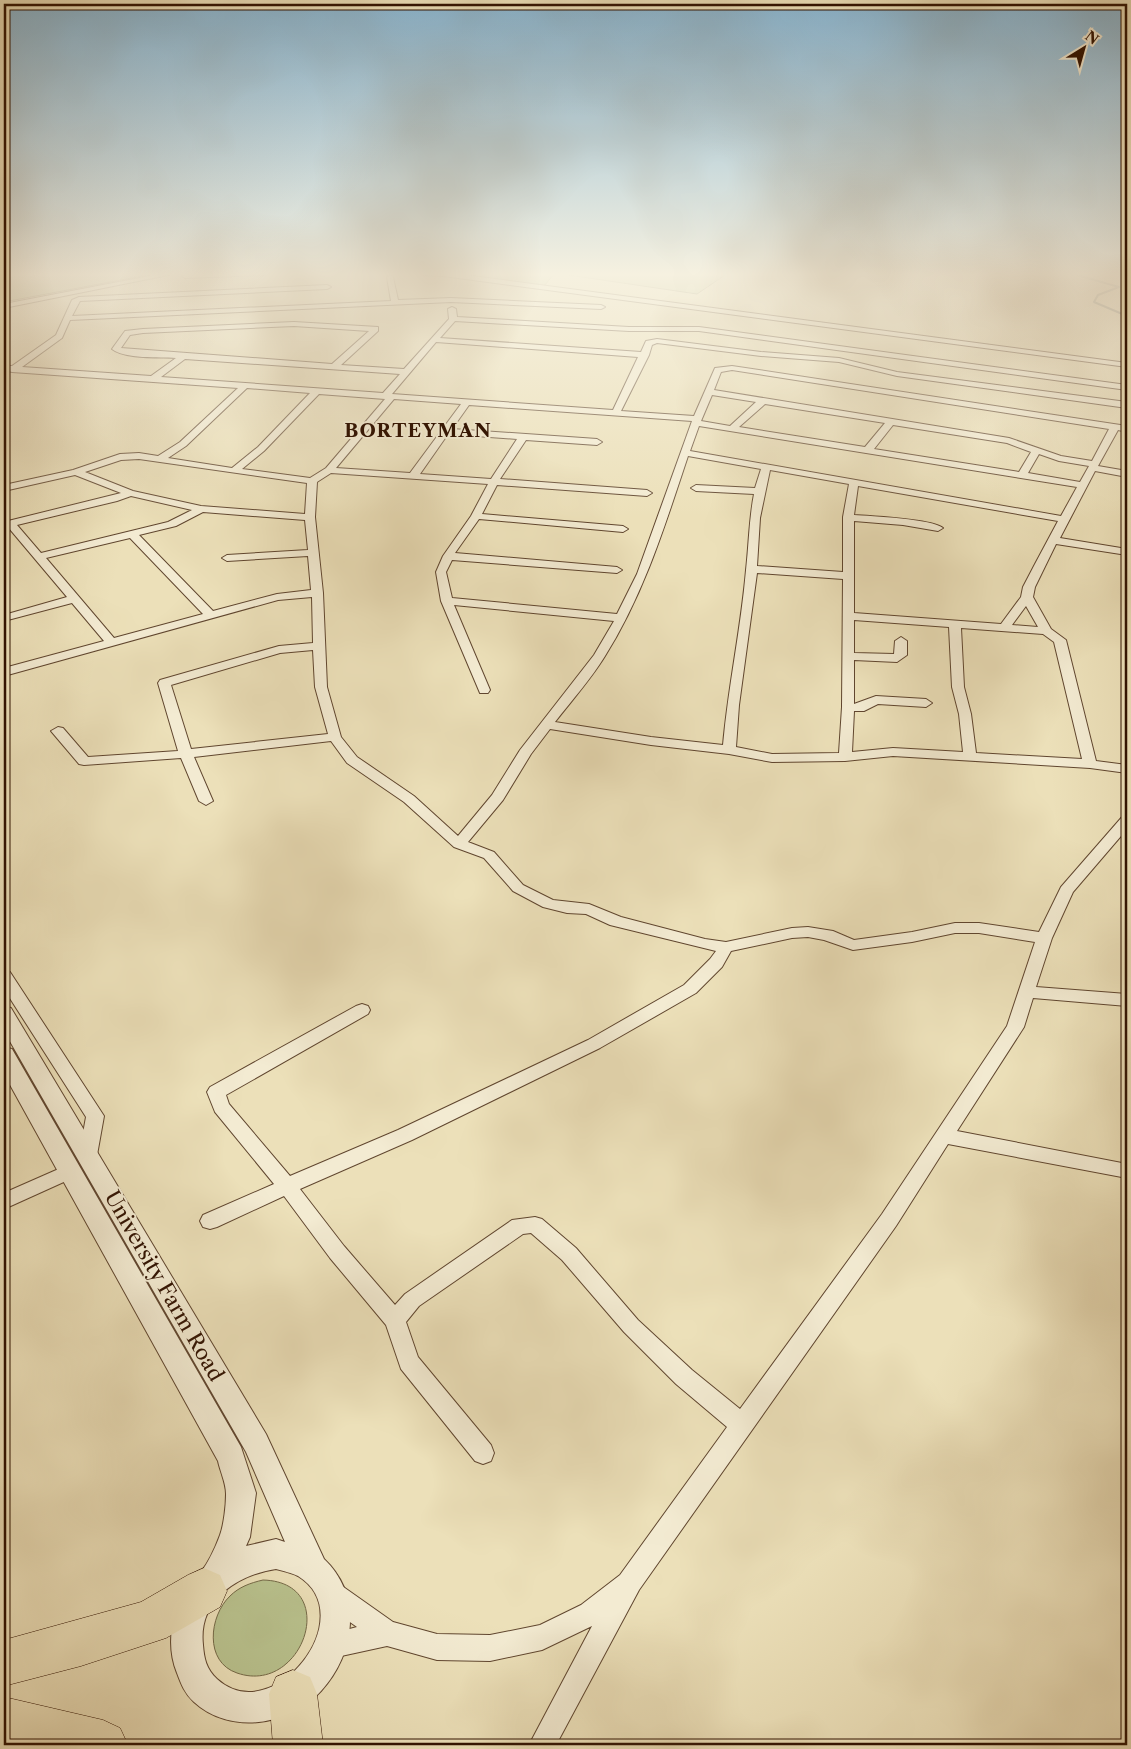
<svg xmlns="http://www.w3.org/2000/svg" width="1131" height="1749" font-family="'Libre Caslon Text',serif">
	<rect width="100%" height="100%" fill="#ece0b9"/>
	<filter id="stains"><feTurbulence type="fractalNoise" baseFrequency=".004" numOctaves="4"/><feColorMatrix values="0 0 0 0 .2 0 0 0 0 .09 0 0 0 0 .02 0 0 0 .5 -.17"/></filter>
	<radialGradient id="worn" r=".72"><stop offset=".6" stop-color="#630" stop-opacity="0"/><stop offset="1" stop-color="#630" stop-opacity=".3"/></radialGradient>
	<g fill="#b9c28e" stroke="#756a48">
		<polygon points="4,273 158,273 4,302"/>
		<polygon points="453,273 555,273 544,286"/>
		<polygon points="555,273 728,273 697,294"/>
		<path d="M263 1580C342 1582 303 1696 237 1673 204 1662 209 1616 230 1596 239 1587 250 1583 263 1580Z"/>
	</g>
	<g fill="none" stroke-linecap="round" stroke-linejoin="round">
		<polyline stroke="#71776e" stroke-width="2" points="1070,273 1119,287 1098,295 1094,302 1127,316"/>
		<g stroke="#60462f" stroke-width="2">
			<g id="minor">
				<polygon points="165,273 178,273 4,308 4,304"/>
				<polygon points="214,273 268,273 265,275 185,278 182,276 185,274"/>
				<polygon points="420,273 450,273 1127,363 1127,367 443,276 423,275"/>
				<path d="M390 275 393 277 398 300 451 298 601 305 605 307 601 309 451 302 70 320 62 338 22 367 151 376 176 358C160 357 124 359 112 349L125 331 143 329 294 322 378 327V331L341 365 404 369 449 319 448 309 452 307 456 309 457 317 629 327H699L1127 385V390L699 331H629L455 321 440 338 641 352 646 341 657 339 761 352 839 358 897 372 1127 402V408L897 376 839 362 761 356 657 343 652 345 649 355 621 411 694 416 715 368 732 366 1127 426V432L1118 430 1098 466 1127 471V477L1095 471 1060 538 1127 549V555L1056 544 1035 587 1033 597 1051 629 1066 640 1096 761 1127 765V773L1090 768 893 756 845 761 772 762 729 754 651 745 550 729 531 754 503 800 468 842 494 852 523 885 553 900 589 904 621 917 705 939 726 942 792 928 808 927 833 931 854 940 912 932 955 923H979L1039 932 1061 887 1122 817 1127 816V829L1073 892 1052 938 1036 987 1127 994V1006L1033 998 1024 1027 957 1131 1127 1164V1178L948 1144 896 1226 639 1590 556 1745H529L592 1626 542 1650 490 1661 437 1660 387 1646 332 1658 323 1654 319 1645 323 1636 357 1627 324 1604 321 1595 324 1586 333 1583 342 1586 393 1622 437 1634 490 1635 540 1625 581 1605 620 1575 727 1427 676 1384 624 1332 562 1260 531 1233 523 1234 419 1306 406 1322 418 1357 491 1445 494 1453 491 1461 483 1464 475 1461 401 1369 386 1325 330 1258 284 1196 217 1227 210 1229 203 1227 200 1221 203 1215 274 1184 215 1112 207 1092 210 1087 356 1006 362 1004 368 1006 370 1010 368 1014 226 1095 229 1104 290 1176 398 1130 588 1040 684 985 710 959 716 951 610 925 586 914 567 913 543 907 513 891 484 858 454 847 404 802 347 763 331 741 194 757 213 801 206 805 199 801 181 758 84 765 79 764 51 731 58 727 63 728 88 757 178 751 158 683 160 680 279 646 313 643 312 597 278 600 4 676V668L104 641 72 603 4 621V615L67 597 8 527 4 528V522L121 493 75 475 4 491V485L73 470 120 454 139 453 158 456 180 442 238 388 12 372 4 370V366H12L56 335 72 300 79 297 327 285 331 287 327 289 80 301 72 316 391 301 387 277ZM294 326 369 331 332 364 121 348 130 335 143 333ZM436 342 638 357 613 410 392 394ZM185 359 400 374 383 393 161 377ZM732 370 1109 429 1092 461 1061 456 1009 438 714 390 721 372ZM247 388 310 393 258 447 232 468 168 458 186 446ZM319 394 385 399 326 468 310 478 242 469 264 451ZM712 395 756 402 730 426 701 421ZM394 399 461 404 410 473 336 468ZM765 404 885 423 865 447 739 427ZM469 405 692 421 637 574 617 614 452 598 446 572 452 560 617 573 622 570 617 567 455 553 479 519 623 532 628 529 623 526 482 514 497 485 647 496 652 493 647 490 500 479 526 440 597 445 602 442 597 439 452 429ZM893 425 1007 443 1031 452 1019 472 874 449ZM699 426 1077 487 1061 516 690 451ZM448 434 517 439 491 479 420 474ZM1039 454 1059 461 1089 466 1080 482 1028 473ZM688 456 761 469 755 488 696 485 691 488 696 491 754 494C749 519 749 544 746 570 741 629 728 687 723 745L651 737 555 722C572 700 591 679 605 656 644 594 665 525 688 456ZM139 459 307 483 305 514 201 506 133 491 85 472 121 460ZM770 470 849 484 843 517V572L757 566 760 518ZM331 473 488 484 471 516 443 556 436 572 441 601 480 693H488L490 690 454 605 614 621 594 655 520 750 492 795 458 836 414 796 357 757 341 737 327 687 323 593 315 517 317 482ZM858 486 1058 521 1035 564 1023 587 1021 597 1001 624 854 613V521L903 525 938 531 943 528C933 519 871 516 854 515ZM131 496 192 510 168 522 41 553 17 525 117 501ZM203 512 305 520 308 550 227 555 222 558 227 561 308 556 311 590 277 594 213 611 139 535 176 526ZM130 538 203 614 114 638 46 558ZM757 573 843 579 842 707 839 753 772 754 736 747 739 705ZM1026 606 1038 627 1012 625ZM854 620 949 627 952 687 959 714 963 752 893 748 852 752 854 711H864L878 704 926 707 932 703 926 699 876 696 854 704V660L897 662 907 655V641L901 637 895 641 894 654 854 653ZM961 628 1043 634 1054 642 1082 759 976 753 971 714 964 687ZM313 650 315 687 328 734 191 749 171 685 280 653ZM955 933H979L1035 942 1007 1026 882 1214 740 1409 692 1370 638 1320 576 1248 542 1219 535 1217 512 1220 405 1294 395 1305 344 1246 300 1189 412 1140 600 1048 696 993 722 967 731 951 792 938 808 937 824 940 853 950 912 942Z"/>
				<polygon points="4,971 10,972 104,1116 97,1155 95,1160 88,1162 81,1160 79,1155 86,1117 4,989"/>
				<polygon points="70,1164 77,1166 80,1171 77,1176 4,1209 4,1193"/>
			</g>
		</g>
		<g stroke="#60462f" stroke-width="2">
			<path id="tertiary" d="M4 1006 11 1008 266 1434 324 1559C363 1596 355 1654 321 1691 289 1726 230 1735 194 1702 185 1694 181 1684 177 1673 166 1646 171 1615 186 1590 190 1583 196 1578 201 1572 208 1563 216 1546 220 1535 224 1524 226 1505 226 1494 226 1483 220 1471 218 1461L4 1074V1047L12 1049 241 1447 256 1493 250 1537 246 1546 276 1539 285 1542 246 1452 4 1031ZM276 1569C283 1571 292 1573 298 1576 363 1616 273 1730 217 1679 206 1669 204 1658 203 1645 198 1600 237 1575 276 1569Z"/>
		</g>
		<g stroke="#311201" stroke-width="1">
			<g id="motorway">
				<polygon points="204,1568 220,1575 227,1591 220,1607 166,1638 81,1666 4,1686 4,1640 141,1602 188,1575"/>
				<polygon points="293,1670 310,1677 317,1694 323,1745 273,1745 269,1694 276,1677"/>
				<polygon points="4,1697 103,1720 120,1728 128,1745 4,1745"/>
			</g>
		</g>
		<use href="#minor" fill="#f3ebd2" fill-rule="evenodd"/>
		<use href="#tertiary" fill="#f3ebd2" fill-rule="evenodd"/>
		<use href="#motorway" fill="#ece0b9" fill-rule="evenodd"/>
	</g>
	<linearGradient id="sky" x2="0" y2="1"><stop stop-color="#89b7d4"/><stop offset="0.53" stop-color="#f6f1e0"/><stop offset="1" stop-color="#f6f1e0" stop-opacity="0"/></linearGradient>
	<rect width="1131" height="518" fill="url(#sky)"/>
	<g text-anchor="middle" stroke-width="4" stroke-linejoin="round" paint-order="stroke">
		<g font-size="19" font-weight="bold" letter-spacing="1" fill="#311201" stroke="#f3ebd2">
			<text x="418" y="437">BORTEYMAN</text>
		</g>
		<g font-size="21" fill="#311201" stroke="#f3ebd2">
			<text transform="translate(164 1286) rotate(60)" y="7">University Farm Road</text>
		</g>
	</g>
	<rect width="1131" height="1749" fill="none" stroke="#ece0b9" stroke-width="20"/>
	<rect x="5" y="5" width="1121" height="1739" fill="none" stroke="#311201" stroke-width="2.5"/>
	<rect x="10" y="10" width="1111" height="1729" fill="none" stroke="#311201"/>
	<g transform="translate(1084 48) rotate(37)" stroke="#f3ebd2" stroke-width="4" paint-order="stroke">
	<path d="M0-4L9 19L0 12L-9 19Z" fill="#311201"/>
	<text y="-8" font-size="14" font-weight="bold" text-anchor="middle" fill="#311201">N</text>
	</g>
	<rect width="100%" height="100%" filter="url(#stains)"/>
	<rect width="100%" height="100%" fill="url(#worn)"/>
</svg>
